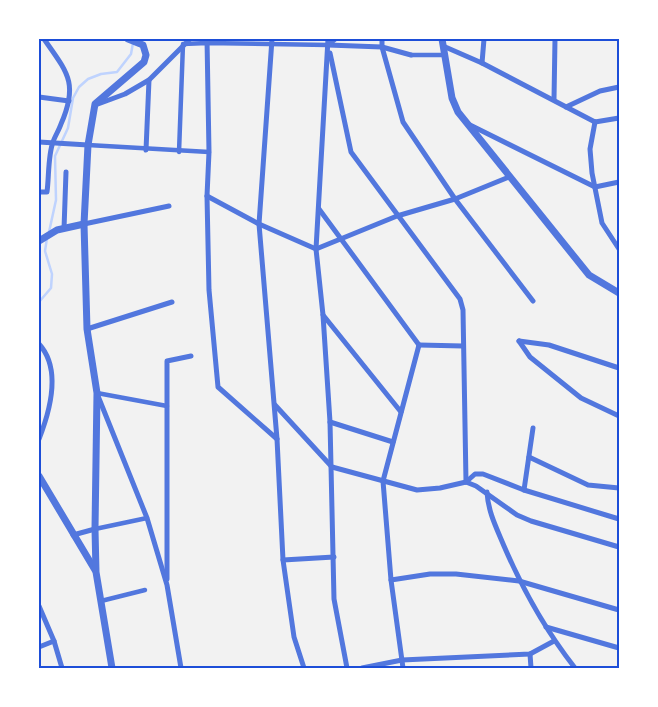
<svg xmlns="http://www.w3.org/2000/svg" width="658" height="707" font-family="Manrope,sans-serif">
	<rect width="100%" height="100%" fill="#f2f2f2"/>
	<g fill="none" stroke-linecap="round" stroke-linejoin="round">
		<g stroke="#bfd3fe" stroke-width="2.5">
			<polyline points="49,232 56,200 55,156 68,128 73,98 79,87 88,79 101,74 117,72 131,54 133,43"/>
			<polyline points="39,302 51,288 52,274 45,251 47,238"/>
		</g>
		<g stroke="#5277de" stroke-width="4.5">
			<polyline points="411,55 445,55"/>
			<polyline points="88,145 209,152"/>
			<polyline points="179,152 183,44 207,43 328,45"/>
			<polyline points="97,393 167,406"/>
			<polyline points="95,529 147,518"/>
			<polyline points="101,601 145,590"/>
		</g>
		<g stroke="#5277de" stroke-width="5">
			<polyline points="207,39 209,152 207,196 209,290 218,387 277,439"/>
			<polyline points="272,39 259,224 277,439 283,560 294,637 304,668"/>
			<polyline points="328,39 316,249 323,315 330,422 334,599 347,668"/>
			<polyline points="382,39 382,47 403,122 455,199 533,301"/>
			<polyline points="443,44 443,46 482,63 595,122"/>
			<polyline points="328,45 382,47 411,55"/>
			<polyline points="328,45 335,39"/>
			<polyline points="330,53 351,152 460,299 463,310 466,482"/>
			<polyline points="482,63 484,39"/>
			<polyline points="39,97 69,101"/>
			<polyline points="554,99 555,39"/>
			<polyline points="98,104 125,94 149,80 190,39"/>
			<polyline points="566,107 600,91 619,87"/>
			<polyline points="595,122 590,149 592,173 602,223 619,249"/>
			<polyline points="595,122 619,118"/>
			<polyline points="470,125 595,187 619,182"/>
			<polyline points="39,142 88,145"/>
			<polyline points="146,150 149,80"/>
			<path d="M39 192H47C49 177 48 155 53 142 55 136 59 130 61 124 79 83 67 72 44 39"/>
			<polyline points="207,196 259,224 316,249 397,216 455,199 509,177"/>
			<polyline points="319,209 419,345"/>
			<polyline points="84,224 169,206"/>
			<polyline points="64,229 66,172"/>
			<polyline points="323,315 401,412"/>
			<polyline points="87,329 172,302"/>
			<polyline points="519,341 530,357 581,398 619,416"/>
			<polyline points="519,341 549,345 619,368"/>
			<path d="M39 344C62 369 50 411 39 439"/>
			<polyline points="419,345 463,346"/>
			<polyline points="98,396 147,518 167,585 181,668"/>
			<polyline points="275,405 332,467 417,490 440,488 466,482 476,486 517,515 531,521 619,547"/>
			<polyline points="330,422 393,442"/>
			<polyline points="529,457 588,485 619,488"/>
			<polyline points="466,482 475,474 483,474 524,490 619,519"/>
			<polyline points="524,490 533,428"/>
			<path d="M487 492C488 512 497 529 504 546 523 590 546 631 575 668"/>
			<polyline points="73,535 95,529"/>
			<polyline points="283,560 334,557"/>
			<polyline points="167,579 167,361 191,356"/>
			<polyline points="391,580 430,574 456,574 519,581 619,610"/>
			<polyline points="39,606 54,641 62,668"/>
			<polyline points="546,627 619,648"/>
			<polyline points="39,647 54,641"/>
			<polyline points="530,654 531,668"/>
			<polyline points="362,668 402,660 530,654 554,641"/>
			<polyline points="403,668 391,580 383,481 419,345"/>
		</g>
		<g stroke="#5277de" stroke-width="7">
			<polyline points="442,39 452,98 458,112 589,275 619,293"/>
			<polyline points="39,241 57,230 84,224"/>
			<polyline points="39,476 95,570"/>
			<polyline points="112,668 96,572 95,529 97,393 87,329 84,224 88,145 95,104 144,62 146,55 143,45 128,39"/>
		</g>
	</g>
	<rect width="658" height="707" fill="none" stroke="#ffffff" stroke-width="80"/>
	<rect x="40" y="40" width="578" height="627" fill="none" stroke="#1d4ed8" stroke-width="2"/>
</svg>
